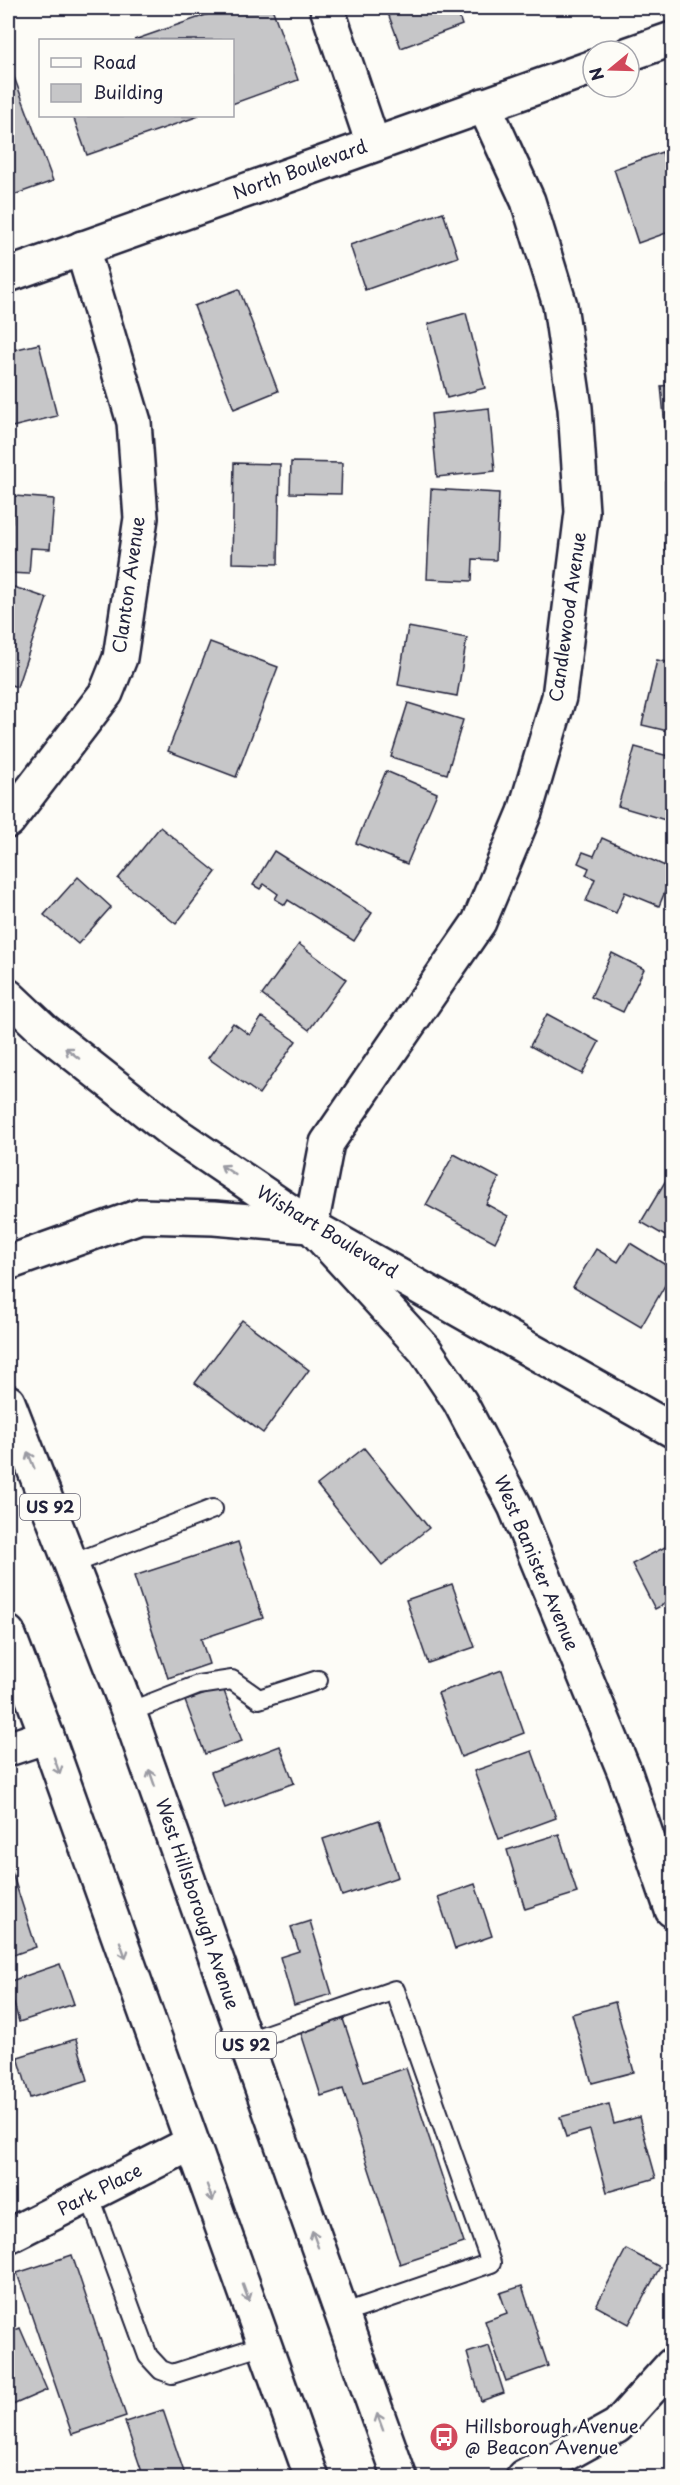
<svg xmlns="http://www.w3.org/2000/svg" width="680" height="2485" font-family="'Playpen Sans',sans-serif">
	<rect width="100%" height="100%" fill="#fdfcf7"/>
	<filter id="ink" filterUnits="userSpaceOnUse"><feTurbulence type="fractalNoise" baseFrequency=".0167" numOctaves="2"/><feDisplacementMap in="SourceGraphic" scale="12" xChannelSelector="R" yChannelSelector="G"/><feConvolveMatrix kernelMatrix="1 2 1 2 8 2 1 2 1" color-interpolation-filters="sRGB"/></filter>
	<g filter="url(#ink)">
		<g fill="#c6c6c8" stroke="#22223b" stroke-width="1.5">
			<polygon points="226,8 272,8 298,80 232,104 232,40 134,40"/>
			<polygon points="386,8 456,8 462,25 401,48"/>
			<polygon points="8,61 53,181 8,197"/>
			<polygon points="73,116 199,116 87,155"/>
			<polygon points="662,152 672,183 672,231 638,243 614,169"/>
			<polygon points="443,212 458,257 365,290 350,245"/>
			<polygon points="239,289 278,391 234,409 194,306"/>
			<polygon points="466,313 485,388 447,398 428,324"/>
			<polygon points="39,344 57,416 8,428 8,351"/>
			<polygon points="672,385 672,456 668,456 661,386"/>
			<polygon points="489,408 495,471 437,477 431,414"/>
			<polygon points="291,462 342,463 341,494 290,493"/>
			<polygon points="234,463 280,464 278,564 232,563"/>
			<rect x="665" y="481" width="7" height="69"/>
			<polygon points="431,489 499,493 496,560 473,559 472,581 427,579"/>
			<polygon points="14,496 54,499 50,549 31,548 29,574 8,573 8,522 12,522"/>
			<polygon points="8,585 47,598 17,687 8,684"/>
			<polygon points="408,627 467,638 457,696 398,685"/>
			<polygon points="210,642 278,667 236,777 168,751"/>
			<polygon points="657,660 672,663 672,732 642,725"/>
			<polygon points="408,703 463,720 447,774 391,757"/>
			<polygon points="635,747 672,757 672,822 618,806"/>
			<polygon points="386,771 437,793 407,864 356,843"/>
			<polygon points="160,827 216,872 176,924 118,879"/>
			<polygon points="602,838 672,869 672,882 667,887 659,906 625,892 616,913 586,901 595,879 586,875 589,868 578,863 583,852 594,856"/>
			<polygon points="274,851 372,913 354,941 288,900 285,905 275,899 278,894 264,884 260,889 253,885"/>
			<polygon points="78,877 111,907 78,944 44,915"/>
			<polygon points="299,944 346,979 309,1030 262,995"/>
			<polygon points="612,953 644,969 623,1012 591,997"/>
			<polygon points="547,1014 599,1042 582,1074 530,1046"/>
			<polygon points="262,1017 296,1041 259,1094 208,1058 233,1023 250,1035"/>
			<polygon points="454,1154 499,1178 486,1204 508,1216 495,1242 426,1205"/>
			<polygon points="672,1170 672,1240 641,1222"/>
			<polygon points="630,1243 672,1269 672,1273 641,1327 573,1287 596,1249 618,1262"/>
			<polygon points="242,1320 309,1370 263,1433 195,1383"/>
			<polygon points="364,1448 429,1528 382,1565 317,1485"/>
			<polygon points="238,1542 263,1618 201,1639 209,1664 168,1678 134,1576"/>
			<polygon points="669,1545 672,1552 672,1600 655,1609 632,1564"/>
			<polygon points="452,1584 475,1647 428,1663 406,1600"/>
			<polygon points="502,1670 524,1733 461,1757 438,1693"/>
			<polygon points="223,1688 242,1741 205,1754 185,1701"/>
			<polygon points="280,1746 294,1783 225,1808 211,1772"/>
			<polygon points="532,1751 556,1818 499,1839 474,1771"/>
			<polygon points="379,1820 398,1877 342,1896 323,1839"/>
			<polygon points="559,1834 577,1893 525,1909 507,1850"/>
			<polygon points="8,1860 36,1947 8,1957"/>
			<polygon points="475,1884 492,1936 455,1949 438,1897"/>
			<polygon points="310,1921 332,1994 294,2005 280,1957 299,1951 291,1927"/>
			<polygon points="60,1964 74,2004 19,2022 8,1982"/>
			<polygon points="615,2002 634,2072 592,2083 572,2014"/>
			<polygon points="342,2016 364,2082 406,2068 464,2243 400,2264 343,2089 321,2096 300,2030"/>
			<polygon points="76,2039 88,2080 30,2098 18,2057"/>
			<polygon points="609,2104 614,2124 639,2117 656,2178 607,2192 590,2130 566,2137 560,2117"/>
			<polygon points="626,2249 660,2267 629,2324 596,2306"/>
			<polygon points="72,2255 126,2416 72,2434 17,2273"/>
			<polygon points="522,2286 548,2366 506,2381 485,2321 507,2313 500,2293"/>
			<polygon points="20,2328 47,2390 8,2407 8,2333"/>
			<polygon points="489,2346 504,2393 481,2401 467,2353"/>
			<polygon points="163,2410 186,2478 144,2478 125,2422"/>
		</g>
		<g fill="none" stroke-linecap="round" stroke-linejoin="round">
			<g stroke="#22223b" stroke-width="22">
				<g id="lane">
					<polyline points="72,1564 213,1509"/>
					<polyline points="129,1712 198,1685 232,1680 259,1699 318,1680"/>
					<polyline points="245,2042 395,1990 491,2263 342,2314"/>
					<polyline points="89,2195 148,2356 161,2370 172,2374 264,2345"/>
				</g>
			</g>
			<g stroke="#22223b" stroke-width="38">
				<g id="street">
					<polyline points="327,8 373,144"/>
					<polyline points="629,54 672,39"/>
					<polyline points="484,105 528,201 560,305 575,408 582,512 559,697 525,812 479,922 327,1143 311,1226 425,1350 460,1402 515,1506 625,1773 672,1910"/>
					<polyline points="8,275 593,67"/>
					<polyline points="8,821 106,693 120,658 141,518 134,422 82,248"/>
					<polyline points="8,1749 47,1736"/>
					<polyline points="8,2236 192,2143"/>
					<polyline points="523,2478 617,2426 672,2365"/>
				</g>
			</g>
			<g stroke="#22223b" stroke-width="38">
				<g id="secondary">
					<polyline points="8,996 45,1031 174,1133 311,1226 672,1430"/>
					<polyline points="8,1263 140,1216 214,1218 309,1226"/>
				</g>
			</g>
			<g stroke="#22223b" stroke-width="38">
				<g id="primary">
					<polyline points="8,1402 132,1721 400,2478"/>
					<polyline points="8,1633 47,1736 312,2478"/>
				</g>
			</g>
			<use href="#lane" stroke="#fdfcf7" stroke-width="18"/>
			<use href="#street" stroke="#fdfcf7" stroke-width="33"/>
			<use href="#secondary" stroke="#fdfcf7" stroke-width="33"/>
			<use href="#primary" stroke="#fdfcf7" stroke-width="33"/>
		</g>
		<defs><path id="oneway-shaft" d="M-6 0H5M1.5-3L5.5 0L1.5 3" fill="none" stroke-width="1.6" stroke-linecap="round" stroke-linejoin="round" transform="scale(1.5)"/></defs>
		<g stroke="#9a9aa2">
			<use href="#oneway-shaft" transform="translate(72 1053) rotate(-142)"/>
			<use href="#oneway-shaft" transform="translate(228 1170) rotate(-146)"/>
			<use href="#oneway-shaft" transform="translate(31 1460) rotate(-112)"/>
			<use href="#oneway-shaft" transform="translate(57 1766) rotate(70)"/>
			<use href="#oneway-shaft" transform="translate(152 1778) rotate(-109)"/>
			<use href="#oneway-shaft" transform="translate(123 1950) rotate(70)"/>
			<use href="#oneway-shaft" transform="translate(210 2193) rotate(70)"/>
			<use href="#oneway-shaft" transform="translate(315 2239) rotate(-110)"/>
			<use href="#oneway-shaft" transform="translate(246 2293) rotate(70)"/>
			<use href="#oneway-shaft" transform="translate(380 2422) rotate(-110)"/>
		</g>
	</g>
	<defs>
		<g id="bus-disc" transform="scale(1.5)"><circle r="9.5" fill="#d1495b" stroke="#fdfcf7"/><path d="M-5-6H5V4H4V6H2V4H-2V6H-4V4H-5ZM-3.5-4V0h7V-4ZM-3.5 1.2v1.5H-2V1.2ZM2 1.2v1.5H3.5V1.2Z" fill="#fff"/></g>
	</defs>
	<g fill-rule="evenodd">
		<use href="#bus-disc" x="444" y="2437"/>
	</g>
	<g text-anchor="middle" stroke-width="5" stroke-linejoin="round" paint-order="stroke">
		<g fill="#fdfcf7" stroke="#646373" stroke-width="1.5">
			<rect x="20" y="1494" width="60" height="26" rx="4.5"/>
			<rect x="216" y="2032" width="60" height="26" rx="4.5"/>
		</g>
		<g font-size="16" font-weight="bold" fill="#22223b">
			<text x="50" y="1513">US 92</text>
			<text x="246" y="2051">US 92</text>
		</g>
		<g font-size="18" fill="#22223b" stroke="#fdfcf7">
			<text transform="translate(300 170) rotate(-20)" y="6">North Boulevard</text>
			<text transform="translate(129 585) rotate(-82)" y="6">Clanton Avenue</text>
			<text transform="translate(568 617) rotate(-82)" y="6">Candlewood Avenue</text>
			<text transform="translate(327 1232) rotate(31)" y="6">Wishart Boulevard</text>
			<text transform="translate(536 1563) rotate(67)" y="6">West Banister Avenue</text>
			<text transform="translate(197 1904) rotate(71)" y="6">West Hillsborough Avenue</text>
			<text transform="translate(100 2190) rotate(-27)" y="6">Park Place</text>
		</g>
		<g font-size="18" fill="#22223b" stroke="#fdfcf7" text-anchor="start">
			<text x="465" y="2433">Hillsborough Avenue<tspan x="465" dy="21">@ Beacon Avenue</tspan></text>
		</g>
	</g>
	<rect width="680" height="2485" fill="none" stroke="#fdfcf7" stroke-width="30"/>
	<rect x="15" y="15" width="650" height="2455" fill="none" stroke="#22223b" stroke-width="2" filter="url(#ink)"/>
	<rect x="39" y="39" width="195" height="78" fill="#fdfcf7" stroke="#a5a5ac" stroke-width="1.5"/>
	<rect x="51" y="58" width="30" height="9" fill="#fdfcf7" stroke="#a5a5ac" stroke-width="1.5"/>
	<text x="93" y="69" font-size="18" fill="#22223b">Road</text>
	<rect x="51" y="84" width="30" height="18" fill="#c6c6c8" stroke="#a5a5ac" stroke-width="1.5"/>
	<text x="93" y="99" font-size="18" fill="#22223b">Building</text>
	<g transform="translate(611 69) rotate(251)"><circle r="28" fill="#fdfcf7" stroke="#a5a5ac" stroke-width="1.5"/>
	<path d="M0-4.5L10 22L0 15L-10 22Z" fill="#d1495b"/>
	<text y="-9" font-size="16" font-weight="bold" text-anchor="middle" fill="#22223b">N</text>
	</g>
</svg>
